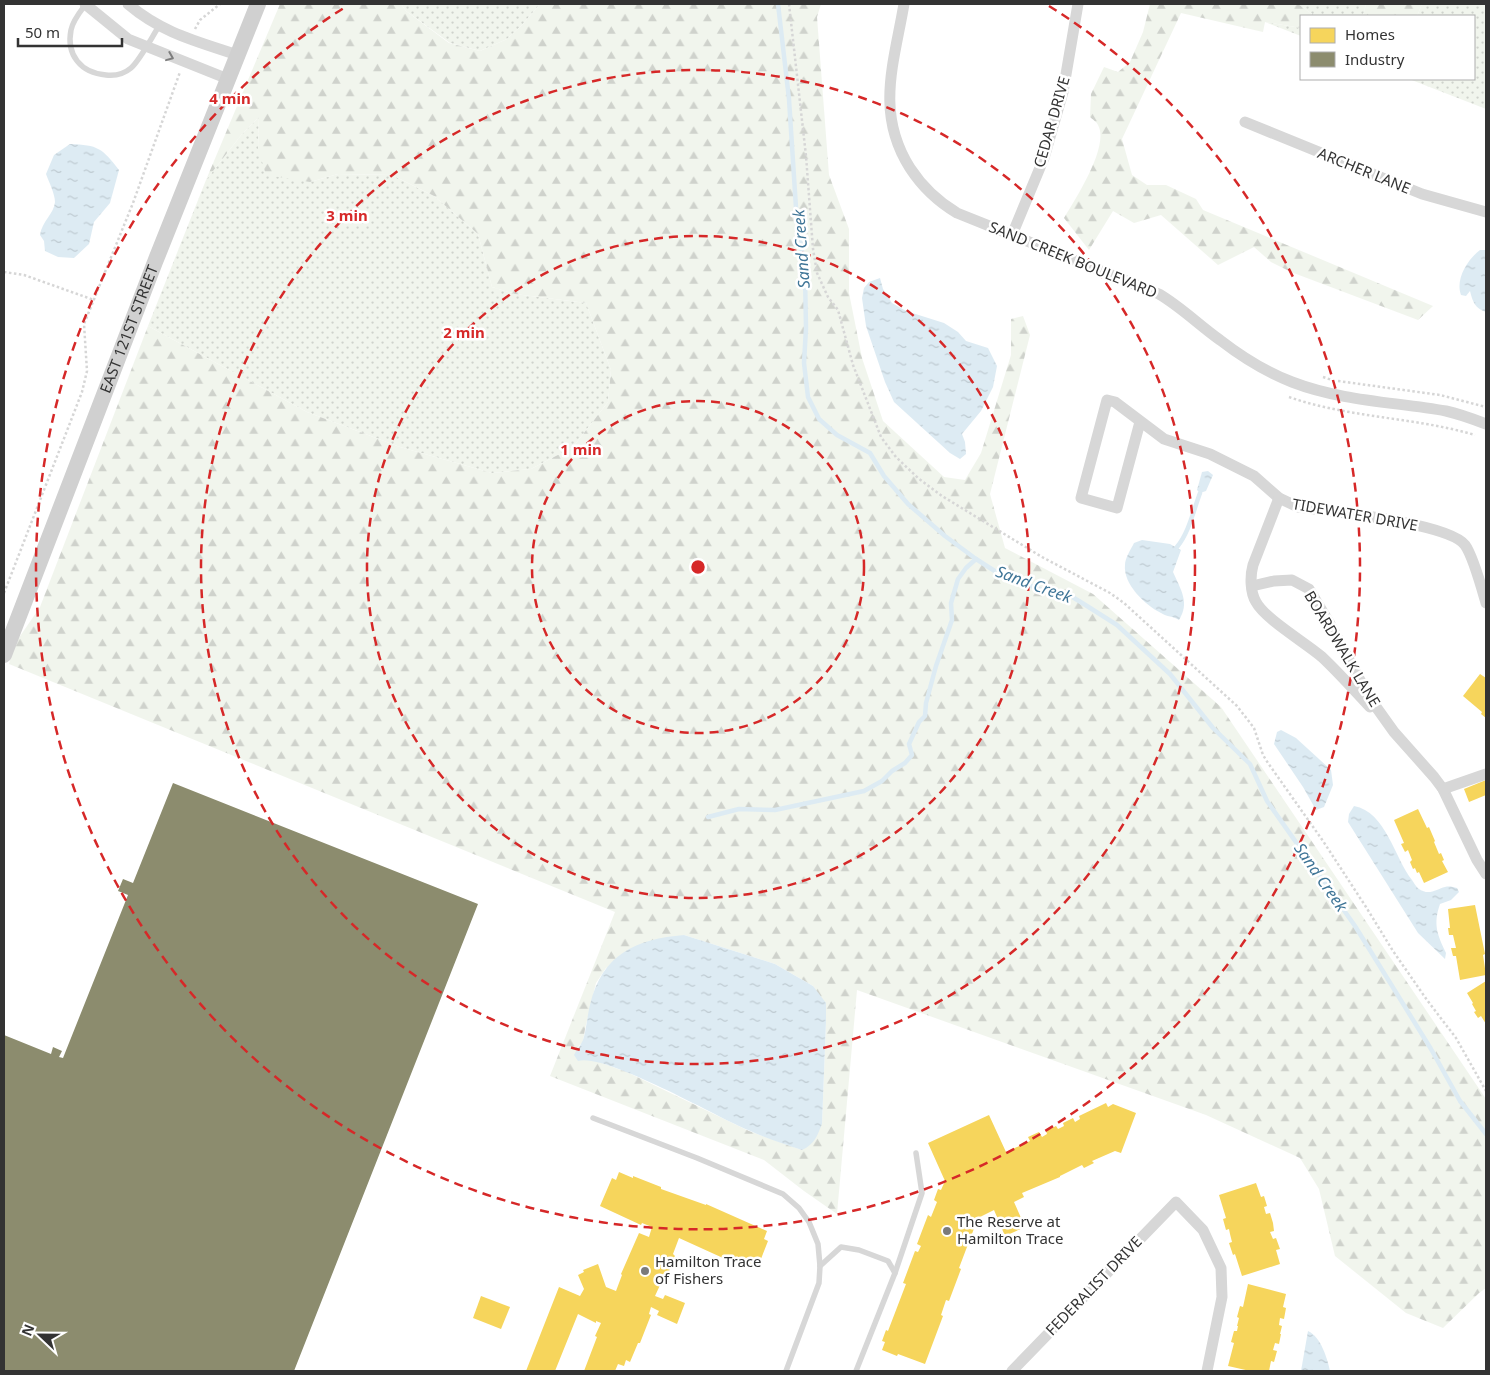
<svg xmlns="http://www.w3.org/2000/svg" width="1490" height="1375" font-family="'Noto Sans',sans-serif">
	<defs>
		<pattern id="grass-dots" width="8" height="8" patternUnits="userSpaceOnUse" patternTransform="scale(1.25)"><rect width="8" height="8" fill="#f1f5ed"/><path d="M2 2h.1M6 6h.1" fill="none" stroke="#cfd2cc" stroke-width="1.8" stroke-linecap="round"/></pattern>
		<pattern id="forest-firs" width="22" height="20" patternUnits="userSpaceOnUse" patternTransform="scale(1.25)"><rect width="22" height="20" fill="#f1f5ed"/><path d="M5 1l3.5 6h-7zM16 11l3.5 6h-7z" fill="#cfd2cc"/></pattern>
		<pattern id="water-ripples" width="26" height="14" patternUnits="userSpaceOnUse" patternTransform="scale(1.25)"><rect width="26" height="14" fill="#ddebf3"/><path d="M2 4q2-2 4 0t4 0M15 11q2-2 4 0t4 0" fill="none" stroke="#becad1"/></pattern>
	</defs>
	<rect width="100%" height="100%" fill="#fff"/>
	<g fill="url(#grass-dots)">
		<polygon points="401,4 540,4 522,25 507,39 480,51 450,43 406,11"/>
		<polygon points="1298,4 1366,4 1363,16 1315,16"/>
		<polygon points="1422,4 1486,4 1486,109 1409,79 1474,79 1474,16 1417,16"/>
		<polygon points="1265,22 1301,28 1301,36"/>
		<polygon points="259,117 258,148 310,182 338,174 392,175 434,196 478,234 492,287 515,294 586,303 611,370 608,402 573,447 531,469 492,473 400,447 307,412 148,326 206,180 242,134"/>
	</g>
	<g fill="url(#forest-firs)" fill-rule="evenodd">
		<path d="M280 4H401L406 11 449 43 480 51 507 39 522 25 540 4H821L817 17 829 175 849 229V293L862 358 883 421 944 477 965 480 981 453 1011 355V319L1023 316 1030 335 990 494 1005 548 1093 594 1221 707 1486 1099V1288L1479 1293 1443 1328 1406 1313 1335 1256 1319 1189 1300 1158 1206 1115 857 990 837 1214 804 1191 764 1160 550 1076 615 912 9 664 14 645 40 607 148 326 307 412 400 447 492 473 531 469 573 447 608 402 611 370 586 303 515 294 492 287 478 234 434 196 392 175 338 174 310 182 266 175 258 148 259 117 242 134 206 180ZM684 935 775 964 813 986 826 1022 822 1124 802 1150 749 1131 629 1073 591 1059H583L577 1048 583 1042 585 1029 596 983 606 968Z"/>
		<path d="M1150 4H1298L1315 16H1301V28L1265 22 1263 32 1181 13 1122 139 1132 175 1147 185H1166L1196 199 1203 210 1433 306 1418 320 1291 272 1271 262 1254 247 1218 265 1161 215 1134 223 1113 211 1089 250 1064 218C1075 200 1110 146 1098 125 1097 122 1092 119 1090 117L1091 94 1104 67 1118 72 1130 62 1143 32Z"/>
		<polygon points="1366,4 1422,4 1417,16 1363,16"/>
	</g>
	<g fill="url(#water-ripples)">
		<path d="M70 144C98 145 102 148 119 170L110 203 94 222 89 244 74 258 58 257 45 251 44 241 40 235C42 221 54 214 55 202 55 194 49 182 46 174L54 155Z"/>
		<path d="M1480 250H1486V312C1475 308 1473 303 1470 291L1466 296 1461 295C1455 279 1468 259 1480 250Z"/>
		<polygon points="880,278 883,289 892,303 906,311 944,323 958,332 966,341 988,348 997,366 993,387 981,411 962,434 965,442 966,454 960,459 950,453 894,402 885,382 866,326 862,298 864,288 869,282"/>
		<polygon points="1208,471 1213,475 1206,491 1200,493 1197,490 1202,472"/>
		<path d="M1142 540 1170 544 1181 550 1173 572C1181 590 1190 603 1179 620 1173 616 1167 617 1161 613 1145 605 1123 584 1125 565 1125 558 1131 549 1134 543Z"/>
		<polygon points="1281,730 1296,738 1331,770 1333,785 1324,807 1316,810 1303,787 1274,744 1277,732"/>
		<path d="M1354 806C1386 812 1394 857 1412 880 1414 883 1417 888 1419 889 1429 896 1437 889 1445 887 1449 886 1453 887 1457 888L1459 892 1451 900 1440 904C1433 924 1437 934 1446 953L1445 959 1418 933 1348 822 1349 814Z"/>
		<path d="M684 935 775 964 813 986 826 1003V1022L822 1124C817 1136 815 1144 802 1150 784 1144 765 1138 748 1130 717 1117 604 1052 578 1061L574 1055C576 1050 580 1047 582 1042 585 1039 588 1011 590 1005 602 954 636 939 684 935Z"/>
		<path d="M1308 1331C1321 1337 1327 1358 1330 1371H1301Z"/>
	</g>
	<g fill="#f6d55c">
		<polygon points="1480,674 1486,678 1486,718 1481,714 1482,712 1463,696"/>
		<polygon points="1486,780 1486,795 1469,802 1464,789"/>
		<polygon points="1418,809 1427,828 1429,827 1435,841 1434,842 1439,854 1441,853 1444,860 1442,861 1448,872 1424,883 1419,872 1417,873 1415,868 1413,869 1410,862 1412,860 1408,850 1405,852 1401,844 1404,843 1394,820"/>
		<polygon points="1475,905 1485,954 1483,955 1486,975 1460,980 1456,956 1453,956 1451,948 1456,948 1453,935 1449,935 1448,928 1450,928 1448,909"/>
		<polygon points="1486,981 1486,1024 1481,1016 1478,1018 1474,1012 1476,1011 1472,1004 1473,1003 1467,993"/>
		<polygon points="1106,1103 1108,1107 1113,1104 1136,1113 1121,1153 1115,1151 1092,1161 1094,1163 1084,1168 1082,1165 1060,1176 1060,1177 1022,1193 1024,1197 1014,1202 1025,1227 1005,1236 994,1210 978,1218 959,1268 961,1269 949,1301 946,1300 941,1315 943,1316 925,1364 898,1354 897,1356 882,1350 885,1342 882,1341 886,1330 888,1331 906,1284 903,1283 915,1251 918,1252 921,1246 917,1244 928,1215 931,1217 937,1202 934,1200 938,1189 941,1190 945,1181 928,1143 989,1115 1006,1152 1030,1141 1028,1137 1039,1132 1042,1137 1047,1134 1046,1131 1056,1126 1058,1129 1064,1126 1063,1123 1073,1118 1075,1122 1080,1119 1079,1116"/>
		<polygon points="619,1172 633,1178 633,1176 661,1187 661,1189 706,1205 706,1204 767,1231 764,1239 768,1241 757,1269 724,1256 723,1258 679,1238 673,1254 675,1256 664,1284 661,1283 655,1296 663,1299 665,1295 685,1303 677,1324 657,1315 659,1311 651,1307 649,1314 651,1315 640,1343 638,1343 630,1362 626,1360 624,1366 618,1364 615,1371 584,1371 597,1337 595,1336 601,1323 596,1321 596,1323 578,1314 555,1371 526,1371 559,1287 580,1296 584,1289 578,1275 584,1272 583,1270 598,1264 606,1287 616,1291 622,1275 621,1274 639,1233 649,1237 652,1227 642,1223 641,1225 600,1206 612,1178 616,1180"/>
		<polygon points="1256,1183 1261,1197 1264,1196 1267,1206 1264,1207 1266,1214 1270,1213 1273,1223 1274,1231 1270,1232 1273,1239 1276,1238 1280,1249 1276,1250 1280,1264 1242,1276 1235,1254 1233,1255 1229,1243 1232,1242 1230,1234 1229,1229 1226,1230 1223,1219 1226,1218 1219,1195"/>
		<polygon points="1248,1284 1286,1294 1283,1307 1286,1308 1284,1319 1280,1318 1279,1325 1282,1326 1280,1334 1281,1334 1279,1344 1275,1343 1273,1350 1277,1351 1274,1362 1271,1361 1269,1371 1250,1371 1228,1366 1234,1343 1231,1342 1234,1331 1237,1331 1238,1326 1237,1326 1239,1318 1237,1317 1240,1306 1243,1307"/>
		<polygon points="481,1296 510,1307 501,1329 473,1318"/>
	</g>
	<polygon fill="#8c8c6e" points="173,783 478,904 294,1371 4,1371 4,1035 51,1054 53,1047 62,1051 59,1057 63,1058 128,895 118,891 123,879 133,883"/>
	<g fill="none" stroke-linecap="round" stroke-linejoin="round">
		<g stroke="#ddebf3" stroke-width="4.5">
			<polyline points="778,4 789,99 796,208 805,275 806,328 804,363 808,397 819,419 837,435 870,453 884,476 908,504 945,536 976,559 1004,577 1043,590 1066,593 1087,606 1117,625 1170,674 1213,728 1250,764 1267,801 1355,926 1431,1049 1460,1101 1486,1134"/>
			<path d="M1177 547C1189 532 1193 512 1200 493"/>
			<polyline points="708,817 739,809 775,810 864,791 882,781 892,771 905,763 912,755 909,744 919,722 925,716 926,703 936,666 952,620 951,603 958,579 966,568 976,559"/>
		</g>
		<g stroke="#d6d6d6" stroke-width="2.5" stroke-dasharray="2.5 2.5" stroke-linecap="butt">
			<polyline points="789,4 806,156 813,249 817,273 828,297 838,310 853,365 881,437 896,457 918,478 942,496 1042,557 1110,593 1124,603 1237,706 1254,728 1263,755 1268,763 1323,841 1366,907 1393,951 1427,1000 1456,1038 1486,1091"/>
			<polyline points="195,29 200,20 220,4"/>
			<polyline points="4,272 24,275 94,300"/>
			<polyline points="1323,377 1332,380"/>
			<polyline points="1338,381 1440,395 1486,407"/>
			<path d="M1289 397C1349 418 1414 417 1475 435"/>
			<polyline points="4,593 82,392 87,371 84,324 133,203 180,72"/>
		</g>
		<g stroke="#d7d7d7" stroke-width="5.5">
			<path d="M86 4C80 12 73 20 71 30 66 55 81 73 106 75 115 76 124 74 131 68 140 60 152 37 159 26"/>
			<polyline points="593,1118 697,1158 783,1194 799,1208 809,1222 818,1244 820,1266 819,1283 786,1371"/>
			<polyline points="820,1266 841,1247 859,1250 888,1261 895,1273 856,1371"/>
			<polyline points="895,1273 922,1193 916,1153"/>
		</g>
		<g stroke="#d7d7d7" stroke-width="11">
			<polyline points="85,4 128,39 228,79"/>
			<path d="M128 4C162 33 196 41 238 55"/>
			<path d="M904 4C894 63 875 113 910 168 923 188 937 201 957 213L1159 294C1181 307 1199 325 1220 340 1242 357 1266 372 1292 382 1341 401 1395 402 1446 411 1460 414 1473 419 1486 424"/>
			<polyline points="1245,122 1422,194 1486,212"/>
			<polyline points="1012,235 1044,158 1063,92 1078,4"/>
			<path d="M1140 422 1117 508 1081 498 1107 400 1115 402 1164 439 1210 454 1254 476 1279 498 1298 507C1329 511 1449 523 1465 545 1473 556 1482 589 1486 603"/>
			<path d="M1279 498 1253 565C1250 576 1250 592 1256 602 1265 619 1306 643 1322 657 1339 673 1354 690 1370 707"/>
			<polyline points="1252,586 1274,581 1292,580 1309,589 1330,624 1369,697 1394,732 1434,777 1443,789 1477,860 1486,874"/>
			<polyline points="1443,789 1486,774"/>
			<polyline points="1012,1371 1176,1202 1203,1230 1221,1268 1222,1297 1207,1371"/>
		</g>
		<path stroke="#d0d0d0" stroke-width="16" id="s1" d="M4 655 155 262 258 4"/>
	</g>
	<defs><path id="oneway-chevron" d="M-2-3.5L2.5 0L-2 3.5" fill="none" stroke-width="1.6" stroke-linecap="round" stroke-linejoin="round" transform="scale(1.25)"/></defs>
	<use stroke="#7d7d7d" href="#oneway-chevron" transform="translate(170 57) rotate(22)"/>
	<g fill="none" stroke="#d62828" stroke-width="2.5" stroke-dasharray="9 6">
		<circle cx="698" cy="567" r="166"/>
		<circle cx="698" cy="567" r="331"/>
		<circle cx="698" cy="567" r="497"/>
		<path d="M1049 6A662 662 0 1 1 347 6"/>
	</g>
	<g fill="#7a7a7a" stroke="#fff" stroke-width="2">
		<circle cx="947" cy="1231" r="5"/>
		<circle cx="645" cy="1271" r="5"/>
	</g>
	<g text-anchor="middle" stroke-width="5" stroke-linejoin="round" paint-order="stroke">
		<g font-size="15" fill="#333" stroke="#fff">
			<text transform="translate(1052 122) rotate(-74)" y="5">CEDAR DRIVE</text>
			<text transform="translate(1364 171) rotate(22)" y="5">ARCHER LANE</text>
			<text transform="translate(1073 260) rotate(22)" y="5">SAND CREEK BOULEVARD</text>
			<text dy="5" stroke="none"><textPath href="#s1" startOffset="349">EAST 121ST STREET</textPath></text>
			<text transform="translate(1355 515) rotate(10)" y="5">TIDEWATER DRIVE</text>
			<text transform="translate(1342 649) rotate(59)" y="5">BOARDWALK LANE</text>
			<text transform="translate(1094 1286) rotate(-46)" y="5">FEDERALIST DRIVE</text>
		</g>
		<g font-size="15" fill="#333" stroke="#fff" text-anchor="start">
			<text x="957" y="1227">The Reserve at<tspan x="957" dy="17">Hamilton Trace</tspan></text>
			<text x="655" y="1267">Hamilton Trace<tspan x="655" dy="17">of Fishers</tspan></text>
		</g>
		<g font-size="16" font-style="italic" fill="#3f7597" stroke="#fff">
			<text transform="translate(801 249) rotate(-94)" y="6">Sand Creek</text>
			<text transform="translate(1034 584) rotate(20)" y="6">Sand Creek</text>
			<text transform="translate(1321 877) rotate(55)" y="6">Sand Creek</text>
		</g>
	</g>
	<circle cx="698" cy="567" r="8" fill="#d62828" stroke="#fff" stroke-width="2.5"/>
	<g font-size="15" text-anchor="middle" font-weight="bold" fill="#d62828" stroke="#fff" stroke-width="5" stroke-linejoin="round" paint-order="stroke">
		<text x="230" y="104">4 min</text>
		<text x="347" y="221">3 min</text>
		<text x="464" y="338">2 min</text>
		<text x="581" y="455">1 min</text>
	</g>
	<rect width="1490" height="1375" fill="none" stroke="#333333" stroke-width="10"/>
	<rect x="1300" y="15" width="175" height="65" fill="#ffffff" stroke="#adadad"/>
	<rect x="1310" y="28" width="25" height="15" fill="#f6d55c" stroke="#adadad"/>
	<text x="1345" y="40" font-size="15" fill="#333333">Homes</text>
	<rect x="1310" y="52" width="25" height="15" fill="#8c8c6e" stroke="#adadad"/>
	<text x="1345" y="65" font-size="15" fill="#333333">Industry</text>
	<g transform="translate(40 1335) rotate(292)" stroke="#ffffff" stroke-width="4" paint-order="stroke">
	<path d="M0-4L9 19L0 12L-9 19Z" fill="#333333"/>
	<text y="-8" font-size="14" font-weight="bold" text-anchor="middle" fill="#333333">N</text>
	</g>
	<path d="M18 38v8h104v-8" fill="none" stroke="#333333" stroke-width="2.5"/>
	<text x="25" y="38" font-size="15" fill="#333333" stroke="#ffffff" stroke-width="4" paint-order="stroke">50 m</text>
</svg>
